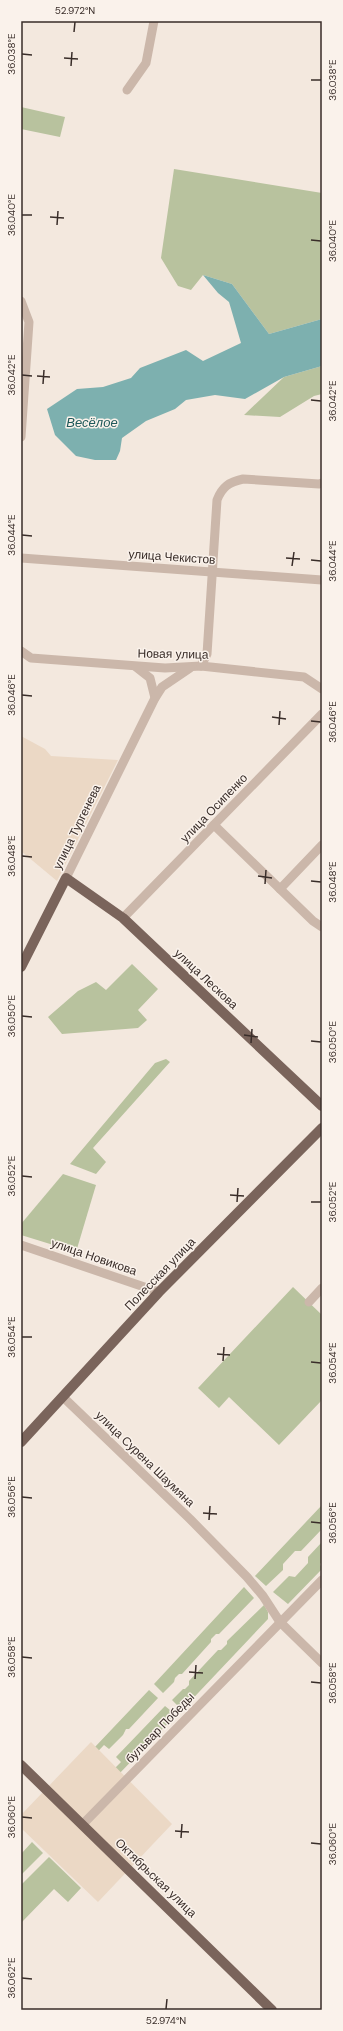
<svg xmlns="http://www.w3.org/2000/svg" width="343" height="2031" font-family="'DM Sans',sans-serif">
	<rect width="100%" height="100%" fill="#f3e8de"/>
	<g fill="#b8c29e">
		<polygon points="21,107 65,117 60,137 21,129"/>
		<polygon points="174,169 322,193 322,319 269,334 232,284 203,275 191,290 178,286 161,258"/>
		<polygon points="322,366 322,394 314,396 280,417 244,415 284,377"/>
		<polygon points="132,964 158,989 138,1010 147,1020 138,1028 62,1034 48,1017 78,991 96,982 106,990"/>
		<polygon points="166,1059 170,1062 93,1148 106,1162 96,1174 70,1164 155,1063"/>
		<polygon points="63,1174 96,1185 76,1252 21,1235 21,1224"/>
		<polygon points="293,1287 322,1315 322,1400 279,1445 229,1397 219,1408 198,1388"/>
		<polygon points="322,1505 322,1529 301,1551 295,1551 283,1564 283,1570 266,1586 255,1576"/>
		<polygon points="322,1542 322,1562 320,1564 322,1569 288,1604 273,1592 289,1576 295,1577 308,1563 308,1557"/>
		<polygon points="244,1587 254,1598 219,1634 216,1634 211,1639 211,1642 182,1674 179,1674 175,1678 174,1682 163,1693 154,1684"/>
		<polygon points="264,1605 268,1612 268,1619 182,1710 172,1700 183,1689 185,1689 189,1685 189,1681 218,1650 221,1650 227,1644 227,1641"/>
		<polygon points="149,1690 158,1698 129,1729 126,1729 123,1735 109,1749 104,1745 83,1767 58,1786"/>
		<polygon points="165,1706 176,1715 117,1776 112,1771 121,1762 116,1757"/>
		<polygon points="32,1842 43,1853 21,1875 21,1854"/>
		<polygon points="49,1857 81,1888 68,1902 54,1889 21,1923 21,1885"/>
	</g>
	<g fill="#ebd8c5">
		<polygon points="21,736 45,749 51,756 118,760 57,881 21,851"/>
		<polygon points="91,1742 172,1824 98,1902 21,1828 21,1815"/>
	</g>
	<polygon fill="#7db0af" points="203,275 232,284 269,334 322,319 322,366 284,377 245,399 215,395 186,400 175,409 146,421 122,438 120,451 116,460 95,460 76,456 55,435 47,409 77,389 103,387 131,378 140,368 186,350 203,361 241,343 229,302 218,293"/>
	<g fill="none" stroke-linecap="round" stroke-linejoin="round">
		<g stroke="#cbb7aa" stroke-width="9">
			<polyline points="127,90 146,63 154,21"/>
			<polyline points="21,301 29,322 21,437"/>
			<polyline points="21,558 322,580"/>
			<polyline points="21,651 31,658 165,668 201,666 304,677 322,689"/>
			<path d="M201 666 207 654 217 500C222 487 229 482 243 479L319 484 322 483"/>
			<polyline points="136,667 150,678 155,698"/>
			<polyline points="214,825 313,921 322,927"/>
			<polyline points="66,878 155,698 162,687 190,668"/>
			<polyline points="280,889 322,845"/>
			<polyline points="123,918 322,714"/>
			<polyline points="21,1245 159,1292"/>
			<polyline points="309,1302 322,1288"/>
			<polyline points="63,1397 190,1519 247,1577 263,1596 280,1622 322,1663"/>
			<polyline points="82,1825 322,1580"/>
		</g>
		<g stroke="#7a645b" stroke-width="10">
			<polyline points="21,967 66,878 123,918 322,1106"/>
			<polyline points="21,1442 159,1292 322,1128"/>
			<polyline points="21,1765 272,2010"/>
		</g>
	</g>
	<path fill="none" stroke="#392d29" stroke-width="1.5" d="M74 32 75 22M22 54 32 55M64 58 78 59M71 66 72 52M311 80H321M22 215H32M50 217 64 218M57 225 58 211M311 240 321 241M22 375 32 376M37 376 50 377M43 384 44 370M311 400 321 401M22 535 32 536M286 558 300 559M311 560 321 561M292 566 294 552M22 695 32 696M272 717 286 719M311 721 321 722M279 725 280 711M22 856 32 857M258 876 272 878M311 881 321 882M265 884 266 870M22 1016 32 1017M244 1035 258 1037M311 1041 321 1042M251 1043 252 1029M22 1176 32 1177M230 1195 244 1196M237 1202 238 1188M311 1202H321M22 1337H32M217 1354 230 1355M223 1361 224 1347M311 1362 321 1363M22 1497 32 1498M203 1513 217 1514M209 1520 210 1506M311 1522 321 1523M22 1657 32 1658M189 1672 203 1673M195 1679 196 1665M311 1682 321 1683M22 1817 32 1818M175 1831 189 1832M181 1838 182 1824M311 1843 321 1844M22 1978 32 1979M166 2009 167 1999"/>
	<g text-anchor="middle" stroke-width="3" stroke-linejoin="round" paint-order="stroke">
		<g font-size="12" fill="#392d29" stroke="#faf2eb">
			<text transform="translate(172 557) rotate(4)" y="4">улица Чекистов</text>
			<text transform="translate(173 654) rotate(1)" y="4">Новая улица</text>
			<text transform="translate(214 808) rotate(-46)" y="4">улица Осипенко</text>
			<text transform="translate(77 827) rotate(-64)" y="4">улица Тургенева</text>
			<text transform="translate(206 979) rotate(43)" y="4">улица Лескова</text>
			<text transform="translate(94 1257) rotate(19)" y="4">улица Новикова</text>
			<text transform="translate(160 1274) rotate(-46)" y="4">Полесская улица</text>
			<text transform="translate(145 1459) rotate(44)" y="4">улица Сурена Шаумяна</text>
			<text transform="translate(160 1728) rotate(-46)" y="4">бульвар Победы</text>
			<text transform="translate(156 1878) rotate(44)" y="4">Октябрьская улица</text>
		</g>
		<g font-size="13" font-style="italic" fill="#1f595a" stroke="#faf2eb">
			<text x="92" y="427">Весёлое</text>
		</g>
	</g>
	<rect width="343" height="2031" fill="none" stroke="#faf2eb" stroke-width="44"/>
	<rect x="22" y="22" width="299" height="1987" fill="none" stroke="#392d29" stroke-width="1.5"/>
	<g font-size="10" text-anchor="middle" fill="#392d29">
		<text x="75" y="14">52.972°N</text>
		<text transform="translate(11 54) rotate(-90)" y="4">36.038°E</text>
		<text transform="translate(332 80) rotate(-90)" y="4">36.038°E</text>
		<text transform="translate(11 215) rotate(-90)" y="4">36.040°E</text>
		<text transform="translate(332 241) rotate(-90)" y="4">36.040°E</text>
		<text transform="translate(11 375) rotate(-90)" y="4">36.042°E</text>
		<text transform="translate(332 401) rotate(-90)" y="4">36.042°E</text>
		<text transform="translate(11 535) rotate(-90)" y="4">36.044°E</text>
		<text transform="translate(332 561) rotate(-90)" y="4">36.044°E</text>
		<text transform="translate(11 695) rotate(-90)" y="4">36.046°E</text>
		<text transform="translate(332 722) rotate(-90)" y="4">36.046°E</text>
		<text transform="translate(11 856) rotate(-90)" y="4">36.048°E</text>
		<text transform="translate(332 882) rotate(-90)" y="4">36.048°E</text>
		<text transform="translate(11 1016) rotate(-90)" y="4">36.050°E</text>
		<text transform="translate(332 1042) rotate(-90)" y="4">36.050°E</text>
		<text transform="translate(11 1176) rotate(-90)" y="4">36.052°E</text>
		<text transform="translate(332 1202) rotate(-90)" y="4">36.052°E</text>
		<text transform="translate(11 1337) rotate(-90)" y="4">36.054°E</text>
		<text transform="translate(332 1363) rotate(-90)" y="4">36.054°E</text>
		<text transform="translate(11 1497) rotate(-90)" y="4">36.056°E</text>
		<text transform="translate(332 1523) rotate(-90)" y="4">36.056°E</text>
		<text transform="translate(11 1657) rotate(-90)" y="4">36.058°E</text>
		<text transform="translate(332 1683) rotate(-90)" y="4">36.058°E</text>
		<text transform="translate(11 1817) rotate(-90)" y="4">36.060°E</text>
		<text transform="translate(332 1844) rotate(-90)" y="4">36.060°E</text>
		<text transform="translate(11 1978) rotate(-90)" y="4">36.062°E</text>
		<text x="166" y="2024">52.974°N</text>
	</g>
</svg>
